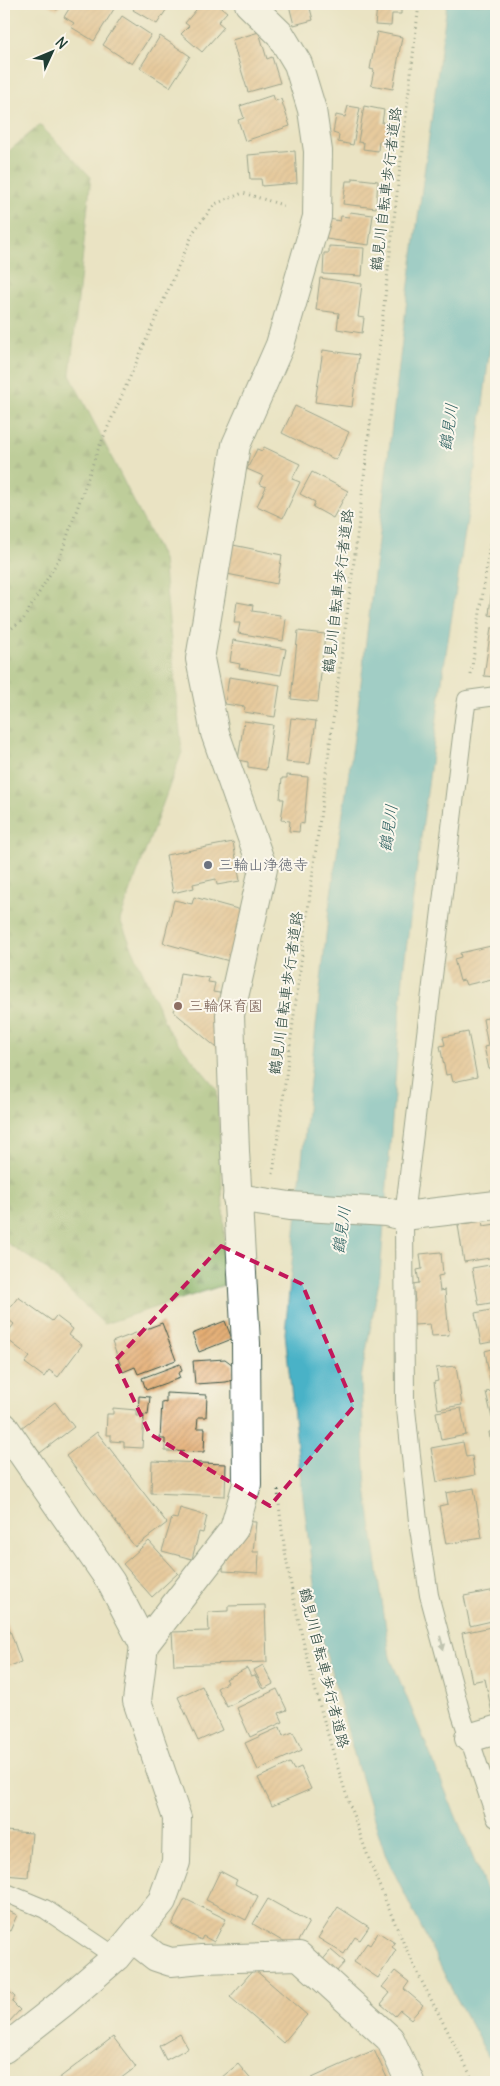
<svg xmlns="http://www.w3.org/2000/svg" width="500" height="2086" font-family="Delius,'Klee One',sans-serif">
	<defs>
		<pattern id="forest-firs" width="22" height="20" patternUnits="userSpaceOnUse" patternTransform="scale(1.25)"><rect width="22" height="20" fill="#8ab269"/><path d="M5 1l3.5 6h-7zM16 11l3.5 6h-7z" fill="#709257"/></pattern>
		<pattern id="building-hatch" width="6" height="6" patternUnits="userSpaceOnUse" patternTransform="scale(1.25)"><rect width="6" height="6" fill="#e4ab70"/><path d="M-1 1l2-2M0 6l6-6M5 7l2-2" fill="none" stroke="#b88c5d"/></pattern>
	</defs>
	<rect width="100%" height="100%" fill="#fbf7ec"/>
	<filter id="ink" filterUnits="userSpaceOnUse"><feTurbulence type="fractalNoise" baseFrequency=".02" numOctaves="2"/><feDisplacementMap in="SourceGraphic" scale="10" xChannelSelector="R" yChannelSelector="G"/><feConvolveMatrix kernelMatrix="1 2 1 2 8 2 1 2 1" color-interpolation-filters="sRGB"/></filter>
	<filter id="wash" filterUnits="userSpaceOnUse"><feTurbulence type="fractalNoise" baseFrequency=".0096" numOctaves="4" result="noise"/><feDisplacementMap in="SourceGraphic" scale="20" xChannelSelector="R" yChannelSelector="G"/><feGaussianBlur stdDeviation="1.12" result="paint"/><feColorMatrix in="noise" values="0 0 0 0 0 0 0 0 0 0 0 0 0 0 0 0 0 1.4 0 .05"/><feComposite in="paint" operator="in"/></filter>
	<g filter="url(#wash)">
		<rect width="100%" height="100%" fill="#eae3c3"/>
		<polygon fill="url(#forest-firs)" stroke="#54784e" points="40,125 91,177 70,375 163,559 182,752 120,920 168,1030 217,1089 227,1284 104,1324 45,1268 4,1241 4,155"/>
		<polygon fill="#49b2c7" stroke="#34787e" points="447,4 496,4 496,297 476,463 444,666 404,965 380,1276 361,1379 366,1487 390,1657 496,1913 496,2071 452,1990 385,1854 357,1765 320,1631 301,1482 285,1333 308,1099 329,908 356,724 407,299"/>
		<g id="blocks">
			<g fill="url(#building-hatch)">
				<polygon points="47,4 62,4 57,10"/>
				<polygon points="72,4 106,4 114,9 94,41 71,27 74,23 64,17"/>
				<polygon points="137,4 170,4 157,24 133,10"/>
				<polygon points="201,4 217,4 227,12 218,22 224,27 202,52 181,34 189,26 185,23"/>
				<polygon points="278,4 309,4 313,20 294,25 289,5 279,8"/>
				<polygon points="382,4 401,4 401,14 392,14 391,26 375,25 377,7 382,8"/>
				<polygon points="122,16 151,35 132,64 103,45"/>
				<polygon points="259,32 267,59 272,57 280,83 248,92 232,40"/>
				<polygon points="377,32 402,37 393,89 371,85 374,70 370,69"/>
				<polygon points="160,36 190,56 170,87 140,68"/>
				<polygon points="273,95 275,101 281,99 290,126 245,141 238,120 244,118 240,106"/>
				<polygon points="348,106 360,108 353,145 338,142 339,135 333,133 336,115 345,117"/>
				<polygon points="364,106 384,110 382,123 389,124 386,142 379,141 378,151 363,149 364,143 358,142"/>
				<polygon points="295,151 297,183 262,186 261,179 250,179 248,155"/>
				<polygon points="353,178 378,181 376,208 343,204 346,181 353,181"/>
				<polygon points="350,212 373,215 369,245 326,239 329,219 340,221 341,216 349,217"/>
				<polygon points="329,246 364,248 362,276 323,274 324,253 329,253"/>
				<polygon points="320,278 362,284 358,317 364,318 362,333 337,329 339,313 316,310"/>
				<polygon points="323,350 359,355 352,407 315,402"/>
				<polygon points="295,406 349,432 336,460 282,433"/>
				<polygon points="264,447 300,464 292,479 300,482 283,518 257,506 266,487 259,484 263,476 247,469 257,449 262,451"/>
				<polygon points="312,472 348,491 333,518 313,507 315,502 300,494"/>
				<polygon points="233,545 282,555 277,584 227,574"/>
				<polygon points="492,587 496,587 496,616 489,615"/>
				<polygon points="237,602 253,605 252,611 280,615 280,618 286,619 283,641 238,633 240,623 234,623"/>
				<polygon points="491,628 496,628 496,677 484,676"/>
				<polygon points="298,631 325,634 318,702 291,699"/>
				<polygon points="233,640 286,649 281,675 239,668 240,664 230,662"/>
				<polygon points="229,677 280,685 275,717 244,712 245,707 225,704"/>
				<polygon points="291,718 316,721 310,764 286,762"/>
				<polygon points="244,721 273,725 266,770 248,767 248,762 238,760"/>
				<polygon points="287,775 308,777 304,824 300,823 299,832 289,831 290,821 281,820 284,799 280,799 282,778 287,778"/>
				<polygon points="496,784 496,801 495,801 493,785"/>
				<polygon points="233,842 240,881 217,885 216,879 193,884 194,888 173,893 166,855"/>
				<polygon points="194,897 245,911 233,962 163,943 174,900 192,904"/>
				<polygon points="491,946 492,951 496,950 496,978 466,985 464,980 460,981 454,959 461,957 460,953"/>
				<polygon points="180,973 209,978 208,982 215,983 213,992 225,994 217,1048 174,1012"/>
				<polygon points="496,1016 496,1075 495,1075 494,1068 489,1069 484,1047 488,1046 483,1019"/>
				<polygon points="468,1032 477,1077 453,1082 451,1074 446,1075 440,1046 445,1045 443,1037"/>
				<polygon points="482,1221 483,1226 496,1224 496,1257 464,1262 458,1225"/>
				<polygon points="441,1252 443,1275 438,1276 440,1291 445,1290 449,1335 432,1336 430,1324 414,1325 411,1302 415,1302 413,1284 419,1283 417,1270 422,1269 420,1254"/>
				<polygon points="496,1264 496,1302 479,1305 472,1268"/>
				<polygon points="18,1297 52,1321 56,1316 73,1329 69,1335 82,1345 58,1377 49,1370 44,1377 25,1363 30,1357 4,1337 14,1324 4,1316"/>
				<polygon points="496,1309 496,1341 481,1344 475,1313"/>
				<polygon points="225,1321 232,1339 199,1352 192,1334"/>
				<polygon points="162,1323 176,1360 138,1374 135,1367 123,1372 112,1342"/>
				<polygon points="496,1348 496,1385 491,1386 485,1351"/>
				<polygon points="225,1359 233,1365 234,1380 226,1382 195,1384 193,1361"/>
				<polygon points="180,1364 182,1371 178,1373 180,1378 146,1390 142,1378"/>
				<polygon points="456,1366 462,1405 438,1409 434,1382 438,1381 436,1368"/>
				<polygon points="496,1390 496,1417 492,1418 486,1392"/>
				<polygon points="166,1393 207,1395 206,1417 198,1417 197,1428 205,1428 204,1452 165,1451 165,1439 160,1439 162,1402 166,1403"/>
				<polygon points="139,1396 150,1397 148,1415 138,1414"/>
				<polygon points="55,1402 74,1427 40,1453 21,1428"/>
				<polygon points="113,1408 136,1410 136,1416 144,1416 142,1448 124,1447 124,1442 111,1441 111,1435 106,1435 107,1414 113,1414"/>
				<polygon points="461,1408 466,1435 441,1440 436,1412"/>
				<polygon points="496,1431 496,1463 494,1463 489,1432"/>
				<polygon points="97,1432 167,1523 135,1547 66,1456"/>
				<polygon points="463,1442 466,1457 472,1456 475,1475 437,1482 431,1448"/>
				<polygon points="152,1461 226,1464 225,1496 151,1493"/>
				<polygon points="474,1488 482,1538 446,1544 439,1506 448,1504 446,1493"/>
				<polygon points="180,1508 207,1516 203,1533 199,1532 192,1559 162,1551 172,1518 177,1519"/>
				<polygon points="240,1521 256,1522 253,1552 259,1552 258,1573 223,1571 224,1550"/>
				<polygon points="149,1541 178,1573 152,1597 123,1564"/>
				<polygon points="496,1590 496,1620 470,1626 464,1596"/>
				<polygon points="265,1605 267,1662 174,1665 172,1632 209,1631 208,1612 228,1611 228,1606"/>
				<polygon points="6,1619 21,1662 4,1668 4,1620"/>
				<polygon points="496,1626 496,1712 492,1713 485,1679 472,1682 462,1633"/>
				<polygon points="263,1665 273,1684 264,1689 254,1670"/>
				<polygon points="247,1668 251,1676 255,1675 262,1689 227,1707 217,1688 228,1682 226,1679"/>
				<polygon points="202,1686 222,1730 198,1741 178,1697"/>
				<polygon points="277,1689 287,1710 279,1713 283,1722 250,1737 237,1708"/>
				<polygon points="280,1727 283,1736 293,1732 302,1750 258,1770 245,1743"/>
				<polygon points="290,1763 294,1770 301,1767 311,1789 272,1806 258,1778"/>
				<polygon points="4,1831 32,1833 28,1877 4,1875"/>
				<polygon points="220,1871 237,1880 235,1884 258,1896 246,1920 206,1900"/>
				<polygon points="185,1899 226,1919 214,1942 203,1936 201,1940 172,1925"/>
				<polygon points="268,1899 309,1922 294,1948 253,1924"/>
				<polygon points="338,1907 369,1927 360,1940 355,1937 344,1954 318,1938"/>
				<polygon points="4,1909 17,1915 10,1931 4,1929"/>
				<polygon points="378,1932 395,1943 392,1947 396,1950 378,1978 354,1962 367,1943 370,1945"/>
				<polygon points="331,1950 345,1962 335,1973 321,1962"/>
				<polygon points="254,1969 307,2015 283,2043 230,1997"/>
				<polygon points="395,1971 409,1982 404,1989 423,2005 411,2019 400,2010 395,2016 381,2004 390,1993 382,1987"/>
				<polygon points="4,1987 15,1997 12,2002 20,2010 9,2022 4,2018"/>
				<polygon points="180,2034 188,2048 166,2060 159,2046"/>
				<polygon points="113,2037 136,2067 116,2082 54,2082"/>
				<polygon points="374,2050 389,2082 310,2082 313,2081 312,2078"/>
				<polygon points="238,2064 253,2082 216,2082"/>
			</g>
		</g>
	</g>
	<g filter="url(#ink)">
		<use href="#blocks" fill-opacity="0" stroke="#3d5649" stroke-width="1"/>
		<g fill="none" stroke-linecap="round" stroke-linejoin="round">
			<g stroke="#3d5649" stroke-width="20">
				<g id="lane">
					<polyline points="496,696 467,700 465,712 404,1216 405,1400 418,1521 429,1595 461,1714 496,1818"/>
					<polyline points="4,1892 45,1909 116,1957"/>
				</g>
			</g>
			<g stroke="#3d5649" stroke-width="30">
				<g id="street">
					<polyline points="237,1198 290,1206 386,1212 404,1216 496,1205"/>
					<polyline points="4,1427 111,1582 144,1645"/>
					<polyline points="469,1738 496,1730"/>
					<polyline points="132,1938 156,1957 171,1962 202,1959 299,1956 390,2039 410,2082"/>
					<polyline points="4,2049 64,2002 116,1957 162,1901 176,1862 177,1818 137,1701 144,1645 234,1529 247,1484 246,1343 235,1151 230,1015 263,869 215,733 200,659 236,445 280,345 317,217 318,151 312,110 298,64 280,34 249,4"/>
				</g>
			</g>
			<g stroke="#3d5649" stroke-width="3" stroke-dasharray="1 4" stroke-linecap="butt">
				<polyline points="4,634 23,620 60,557 97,452 194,231 215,204 243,193 286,206"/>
				<polyline points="471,674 496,503"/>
				<polyline points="273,1174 356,546 419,4"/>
				<path d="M278 1490C282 1549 295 1608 309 1665 332 1755 360 1844 398 1930 420 1982 449 2032 474 2082"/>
			</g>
			<use href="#lane" stroke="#fff" stroke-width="18"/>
			<use href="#street" stroke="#fff" stroke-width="28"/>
		</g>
		<defs><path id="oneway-solid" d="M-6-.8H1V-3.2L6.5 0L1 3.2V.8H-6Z" transform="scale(1.25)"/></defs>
		<use fill="#8f9e9a" href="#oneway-solid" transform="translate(442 1643) rotate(75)"/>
	</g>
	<path d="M0 0H500V2086H0ZM221 1246 302 1284 354 1406 270 1506 150 1434 115 1361Z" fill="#eae3c3" fill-opacity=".55" fill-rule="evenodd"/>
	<path fill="none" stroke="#c2185b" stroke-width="4" stroke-dasharray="10 6" stroke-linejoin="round" d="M221 1246 302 1284 354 1406 270 1506 150 1434 115 1361Z"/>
	<circle fill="#6b7280" stroke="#fbf7ec" stroke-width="2" cx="208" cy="865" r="5"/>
	<circle fill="#8d6e63" stroke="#fbf7ec" stroke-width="2" cx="178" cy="1006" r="5"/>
	<g text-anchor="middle" stroke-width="4" stroke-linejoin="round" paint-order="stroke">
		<g font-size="15" fill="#1f3d34" stroke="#fbf7ec">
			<text transform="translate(386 189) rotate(-83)" y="5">鶴見川自転車歩行者道路</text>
			<text transform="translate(338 591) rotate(-83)" y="5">鶴見川自転車歩行者道路</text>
			<text transform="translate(286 993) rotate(-82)" y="5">鶴見川自転車歩行者道路</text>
			<text transform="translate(324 1668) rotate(76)" y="5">鶴見川自転車歩行者道路</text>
		</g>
		<g font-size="15" fill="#5b616d" stroke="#fbf7ec" text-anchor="start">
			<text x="218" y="870">三輪山浄徳寺</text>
		</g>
		<g font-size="15" fill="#785e54" stroke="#fbf7ec" text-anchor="start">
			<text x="188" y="1011">三輪保育園</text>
		</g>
		<g font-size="16" font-style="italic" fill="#2c6060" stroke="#fbf7ec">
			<text transform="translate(448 427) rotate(-82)" y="6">鶴見川</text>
			<text transform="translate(388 828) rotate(-82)" y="6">鶴見川</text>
			<text transform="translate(341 1230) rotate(-82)" y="6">鶴見川</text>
		</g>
	</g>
	<rect width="500" height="2086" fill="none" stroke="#fbf7ec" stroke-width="20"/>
	<g transform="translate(52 52) rotate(46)" stroke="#fbf7ec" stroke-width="4" paint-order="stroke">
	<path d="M0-4L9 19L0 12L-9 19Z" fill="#1f3d34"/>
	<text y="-8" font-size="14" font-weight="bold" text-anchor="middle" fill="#1f3d34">N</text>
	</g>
</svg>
